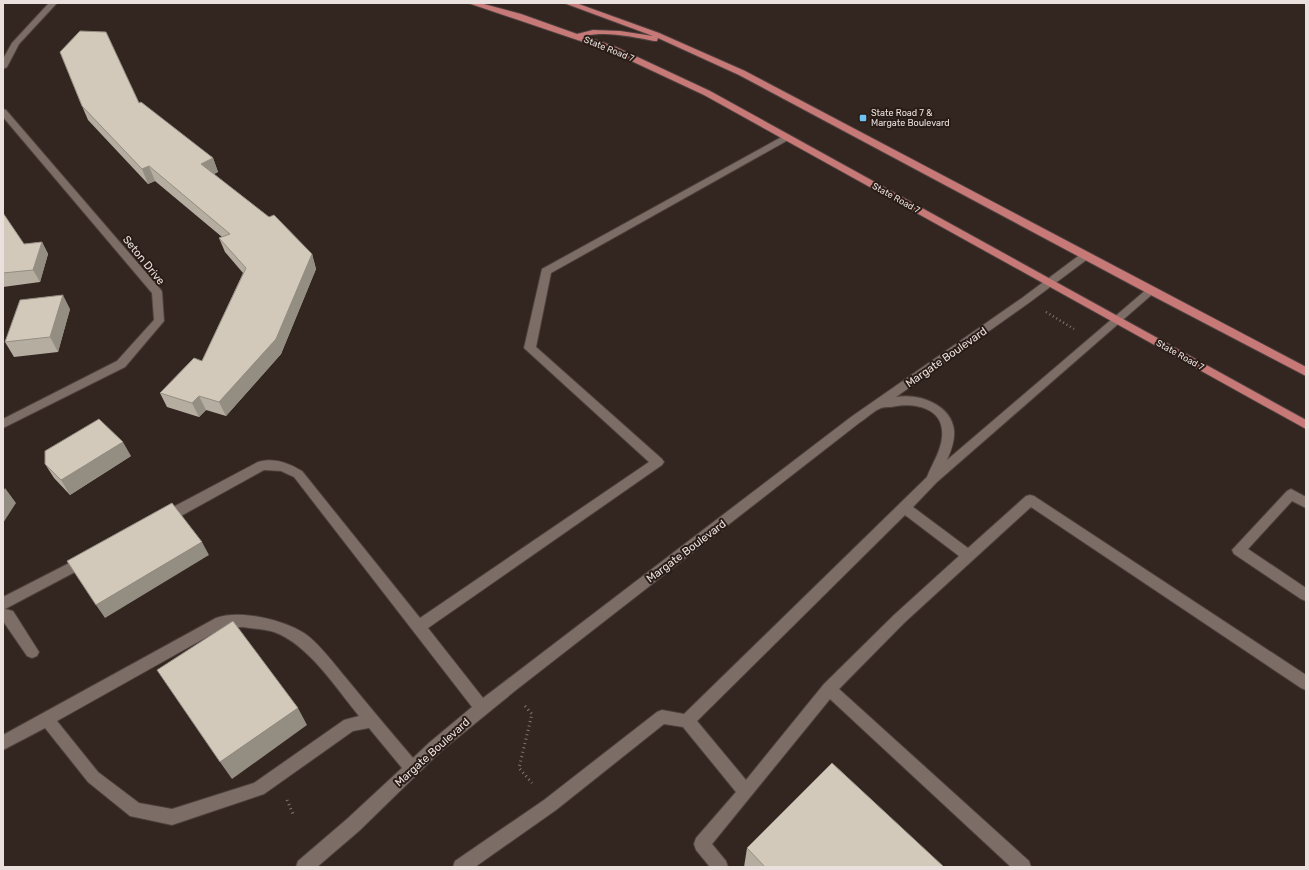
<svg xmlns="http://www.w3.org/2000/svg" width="1309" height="870" font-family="Rubik,sans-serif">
	<rect width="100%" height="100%" fill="#332520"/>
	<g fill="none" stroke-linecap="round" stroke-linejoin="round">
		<g stroke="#4c403d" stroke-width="2">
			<g id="minor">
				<polygon points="49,3 57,3 19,44 7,67 3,69 3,59 12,43"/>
				<polygon points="3,109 6,110 161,290 162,292 164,321 125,367 3,428 3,419 117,361 154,320 152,293 3,117"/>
				<path d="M787 134 791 137 790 139 551 273 536 347 662 459 664 462 662 465 428 628 483 698 851 417 1022 298 1081 254 1085 253 1090 256 1089 258 1030 302 896 397C918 393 951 404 954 430 955 441 951 451 947 460L1147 289 1151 288 1156 291 937 482 913 507 968 548 1026 496 1030 495 1034 496 1306 675V690L1301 688 1031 507 904 623 839 689 1029 861 1031 867H1011L830 699 712 844 726 861 728 867H710L696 850 694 844 696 838 736 792 683 727 664 724 556 810 475 867H453L455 861 544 800 657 712 662 710 684 714 927 477C932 464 941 451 942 437 945 407 913 402 891 407 887 407 882 407 879 409 872 412 866 419 859 423L516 690 440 752 359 831 317 867H296L298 861 347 819 402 768 369 728 353 731 264 794 172 825 130 816 88 782 45 728 3 750V735L216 618C240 609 283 620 304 633 317 641 336 666 346 678 368 705 390 731 413 758L430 742 472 707 294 477 281 471 264 470 170 522 165 523 160 522 159 518 160 514 258 462C273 457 289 463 302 471L420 618 649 462 524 348 542 269ZM905 515 959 556 894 615 824 684 746 780 697 721ZM243 627C253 629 264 629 274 632 308 644 336 688 359 716L344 720 254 783 172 809 139 803 98 772 57 721 223 628Z"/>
				<polygon points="1291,489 1306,497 1306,508 1292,501 1248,549 1306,588 1306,601 1301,599 1234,554 1232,550 1287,491"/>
				<polygon points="85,555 90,556 92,560 90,564 5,609 13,611 39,652 37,656 32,658 27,656 3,621 3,597"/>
			</g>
		</g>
		<g stroke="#4c403d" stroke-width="2">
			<path id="major" d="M468 3H480L521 14 577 34 593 30 620 31 653 36 564 3H576L659 33 745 71 1306 367V376L1147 293 739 75 658 38 657 41H654C632 37 607 31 585 36L616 47 710 91 1306 420V429L704 95 610 51Z"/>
		</g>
		<polyline stroke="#847874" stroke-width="2.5" stroke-dasharray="1 3" stroke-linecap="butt" points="1046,312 1074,329"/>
		<g stroke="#847874" stroke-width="3" stroke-dasharray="1 3.5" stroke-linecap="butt">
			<polyline points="525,706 532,714 519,768 532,783"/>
			<polyline points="287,800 294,816"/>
		</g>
		<use href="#minor" fill="#7d6d67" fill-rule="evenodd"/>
		<use href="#major" fill="#c77978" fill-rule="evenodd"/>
	</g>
	<g fill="#b5ada0">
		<polygon points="139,103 213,158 218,172 214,174 312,254 316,269 281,354 226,416 206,410 199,417 167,407 160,393 202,361 243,273 225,252 219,238 222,237 155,181 148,184 88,120 82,106"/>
		<polygon points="3,213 24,244 42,242 48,254 40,282 3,287"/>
		<polygon points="70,309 58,352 14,357 5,342"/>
		<polygon points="131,456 70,495 54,478 45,464"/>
		<polygon points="747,848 944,867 744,867"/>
	</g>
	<g fill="#938d82">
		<polygon points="213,158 218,172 206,178 201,164"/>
		<polygon points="149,166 155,181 148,184 142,169"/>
		<polygon points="42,242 48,254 40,282 33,270"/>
		<polygon points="312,254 316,269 281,354 226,416 219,402"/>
		<polygon points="63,295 70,309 58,352 50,337"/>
		<polygon points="199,396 206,410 199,417 192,403"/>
		<polygon points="123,442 131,456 70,495 61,480"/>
		<polygon points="5,488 16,503 3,523 3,492"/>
		<polygon points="202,542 209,555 105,618 96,605"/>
		<polygon points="298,708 307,725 232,779 220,762"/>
	</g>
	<g fill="#d2c9ba" stroke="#938d82">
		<polygon points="80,31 106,32 139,103 141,102 213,158 201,164 269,217 274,215 312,254 276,339 219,402 199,396 192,403 160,393 194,358 202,361 246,268 219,238 230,234 149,166 142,169 82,106 60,52"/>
		<polygon points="3,213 24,244 42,242 33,270 3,273"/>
		<polygon points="63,295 50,337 5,342 20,300"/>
		<polygon points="99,419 123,442 61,480 45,464 45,451"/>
		<polygon points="172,503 202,542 96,605 67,561"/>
		<polygon points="233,621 298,708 220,762 157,670"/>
		<polygon points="832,763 944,867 765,867 747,848"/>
	</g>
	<rect fill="#6fc2f4" stroke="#291c17" stroke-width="1.5" x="859" y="114" width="8" height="8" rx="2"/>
	<g text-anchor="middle" stroke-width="4" stroke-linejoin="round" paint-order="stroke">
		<g font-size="9" fill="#eae0dd" stroke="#291c17">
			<text transform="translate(609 49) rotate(22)" y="3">State Road 7</text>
			<text transform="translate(896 198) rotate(29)" y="3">State Road 7</text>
			<text transform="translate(1180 355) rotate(29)" y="3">State Road 7</text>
		</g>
		<g font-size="9" fill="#eae0dd" stroke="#291c17" text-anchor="start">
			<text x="871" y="116">State Road 7 &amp;<tspan x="871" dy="10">Margate Boulevard</tspan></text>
		</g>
		<g font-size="11" fill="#eae0dd" stroke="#291c17">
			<text transform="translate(144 260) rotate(51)" y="4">Seton Drive</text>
			<text transform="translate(946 357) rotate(-35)" y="4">Margate Boulevard</text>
			<text transform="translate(686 551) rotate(-37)" y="4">Margate Boulevard</text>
			<text transform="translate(432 752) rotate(-42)" y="4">Margate Boulevard</text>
		</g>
	</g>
	<rect width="1309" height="870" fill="none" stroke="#eae0dd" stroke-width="8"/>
</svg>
